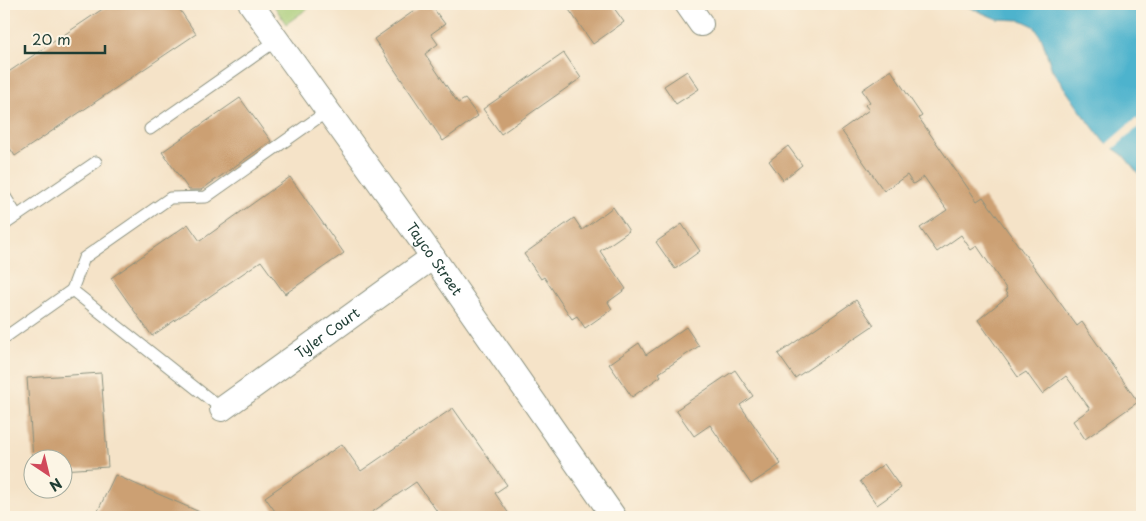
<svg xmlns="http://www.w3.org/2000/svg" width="1146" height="521" font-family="'Playpen Sans',sans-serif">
	<rect width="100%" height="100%" fill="#fcf5e5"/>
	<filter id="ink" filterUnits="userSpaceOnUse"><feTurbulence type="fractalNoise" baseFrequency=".02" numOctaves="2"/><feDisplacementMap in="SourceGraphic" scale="10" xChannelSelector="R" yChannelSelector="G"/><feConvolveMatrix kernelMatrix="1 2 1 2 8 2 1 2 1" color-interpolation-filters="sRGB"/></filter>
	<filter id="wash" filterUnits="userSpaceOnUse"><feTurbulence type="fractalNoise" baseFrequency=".0096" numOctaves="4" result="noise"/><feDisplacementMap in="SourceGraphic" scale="20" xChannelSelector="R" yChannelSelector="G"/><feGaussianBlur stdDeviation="1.12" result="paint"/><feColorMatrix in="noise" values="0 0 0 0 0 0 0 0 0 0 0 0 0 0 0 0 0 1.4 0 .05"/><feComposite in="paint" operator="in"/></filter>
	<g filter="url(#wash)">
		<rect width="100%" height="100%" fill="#f5e3c8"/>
		<polygon fill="#a5ca74" stroke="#628454" points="273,4 314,4 286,24"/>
		<polygon fill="#4eb3cd" stroke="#367880" points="961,4 1142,4 1142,178 1123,155 1104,142 1077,106 1052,70 1042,39 1034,26 1021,20 997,19"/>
		<polygon fill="#f5e3c8" points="1136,118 1142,124 1112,150 1105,145"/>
		<g id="blocks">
			<g fill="#cca073">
				<polygon points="110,4 176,4 196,34 15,156 4,139 4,75"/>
				<polygon points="424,4 430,4 445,24 431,34 438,44 425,54 458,103 465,99 478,116 443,141 374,39"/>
				<polygon points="565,4 611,4 624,22 593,44"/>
				<polygon points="564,53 581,78 501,134 483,109"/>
				<polygon points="891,70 922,116 919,118 977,201 983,197 1077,326 1082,322 1138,402 1085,439 1073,421 1090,409 1066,376 1042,394 1026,372 1018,377 978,320 1008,296 1005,291 1007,290 977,246 971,250 961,235 937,252 920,228 947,210 924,177 913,184 907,175 884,191 841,130 869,110 865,105 870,102 862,90"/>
				<polygon points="687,71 699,89 676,104 664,86"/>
				<polygon points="240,98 271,141 201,190 189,190 162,152"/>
				<polygon points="788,146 802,165 783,180 769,161"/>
				<polygon points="290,177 344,253 285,294 261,261 152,336 111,278 188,224 200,241"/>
				<polygon points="613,207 629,231 600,251 626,289 608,302 612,309 585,328 577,316 572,319 544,277 541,279 524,254 574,218 582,230"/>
				<polygon points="682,224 700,251 675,269 656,242"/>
				<polygon points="856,300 874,325 795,378 778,354"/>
				<polygon points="686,327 699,346 659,373 661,376 632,397 609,364 639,343 646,355"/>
				<polygon points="735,370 753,396 740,405 781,464 751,484 710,425 694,436 676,410"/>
				<polygon points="101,373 108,467 62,470 62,458 33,458 27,378"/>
				<polygon points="453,408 507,485 495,493 511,517 441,517 416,482 365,517 279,517 265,497 342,444 361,471"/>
				<polygon points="884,464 901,488 877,505 860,481"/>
				<polygon points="115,475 211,517 95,517"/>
			</g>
		</g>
	</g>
	<g filter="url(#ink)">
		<use href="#blocks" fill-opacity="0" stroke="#8a907e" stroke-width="1"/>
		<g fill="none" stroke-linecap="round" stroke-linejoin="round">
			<g stroke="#8a907e" stroke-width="13">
				<g id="service">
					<polyline points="150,129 277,40"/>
					<polyline points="4,195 17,216 4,225"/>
					<polyline points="17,216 96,162"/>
					<polyline points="72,290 84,258 170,198 206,197 329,110"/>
					<polyline points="4,338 72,290 222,409"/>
				</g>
			</g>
			<g stroke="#8a907e" stroke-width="26">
				<g id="minor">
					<path id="s1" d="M251 4 433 257 614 517"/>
					<polyline points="687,4 701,24"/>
					<path id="s2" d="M222 409 433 257"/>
				</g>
			</g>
			<use href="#service" stroke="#fff" stroke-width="11"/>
			<use href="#minor" stroke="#fff" stroke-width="24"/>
		</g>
	</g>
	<g text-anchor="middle" stroke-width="4.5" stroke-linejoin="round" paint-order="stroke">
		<g font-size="14" fill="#1f3d34" stroke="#fcf5e5">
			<text dy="5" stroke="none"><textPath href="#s1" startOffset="314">Tayco Street</textPath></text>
			<text dy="5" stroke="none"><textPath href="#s2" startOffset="130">Tyler Court</textPath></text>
		</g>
	</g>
	<rect width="1146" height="521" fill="none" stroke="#fcf5e5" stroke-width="20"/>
	<g transform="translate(48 474) rotate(145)"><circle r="24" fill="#fcf5e5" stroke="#a4ab9e"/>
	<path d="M0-4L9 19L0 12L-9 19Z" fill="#d1495b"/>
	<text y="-8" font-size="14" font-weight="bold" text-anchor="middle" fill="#1f3d34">N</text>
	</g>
	<path d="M25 45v8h80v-8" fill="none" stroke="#1f3d34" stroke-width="2.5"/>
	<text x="32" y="45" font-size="15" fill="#1f3d34" stroke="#fcf5e5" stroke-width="4" paint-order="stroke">20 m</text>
</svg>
